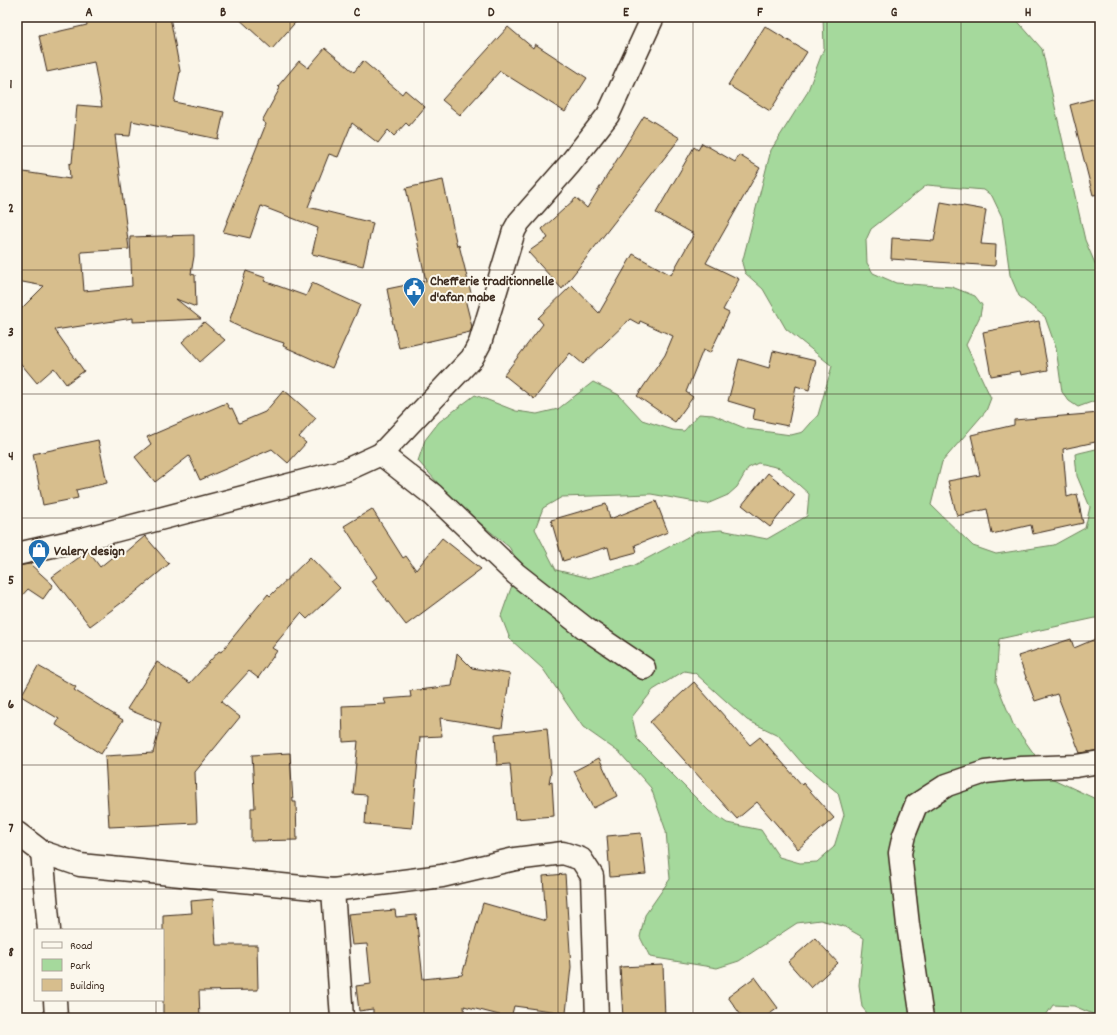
<svg xmlns="http://www.w3.org/2000/svg" width="1117" height="1035" font-family="Dekko,sans-serif">
	<rect width="100%" height="100%" fill="#fbf7ec"/>
	<filter id="ink" filterUnits="userSpaceOnUse"><feTurbulence type="fractalNoise" baseFrequency=".025" numOctaves="2"/><feDisplacementMap in="SourceGraphic" scale="8" xChannelSelector="R" yChannelSelector="G"/><feConvolveMatrix kernelMatrix="1 2 1 2 8 2 1 2 1" color-interpolation-filters="sRGB"/></filter>
	<g filter="url(#ink)">
		<path fill="#a5d99c" stroke="#70825d" fill-rule="evenodd" d="M823 17H1014L1042 49 1085 240 1100 275V399L1078 407 1069 401 1062 392 1056 348 1045 317 1019 296 1010 275 1002 217 992 196 984 190 927 185 871 229 866 240 867 263 873 273 896 283 952 287 975 296 982 305 980 316 966 345 991 398 986 411 942 462 931 505 973 546 996 554 1054 545 1085 528 1090 507 1077 476 1075 454 1100 448V617L999 639 996 682 1013 724 1051 778 1100 801V822L1096 847 1100 879V1017L1074 1006 1053 1005 1044 1018H871L862 1007 859 985 864 938 843 926 820 920 797 923 739 961 717 968 650 957 640 937 645 915 670 879 666 831 651 788 620 753 583 727 543 669 510 639 501 616 516 574 521 566 509 547 457 504 418 461 425 440 439 422 475 395 516 411 537 414 558 409 593 382 619 395 642 420 673 430 684 431 699 414 713 415 747 429 791 435 803 432 818 415 832 366 786 329 763 289 745 273 742 263 771 150 807 93 824 48ZM758 463 780 468 809 494 807 516 767 539 721 530 697 532 633 566 589 578 556 570 535 529 543 508 562 497 651 494 707 504 728 495 737 487 748 468ZM684 671 695 673 747 720 778 735 802 763 838 793 844 815 834 847 817 862 800 863 779 857 761 830 727 823 709 811 637 739 632 717 653 690Z"/>
		<g fill="#d7be8d" stroke="#3b2a1e">
			<polygon points="101,17 170,17 180,71 174,102 224,112 218,139 132,121 130,136 115,135 129,249 81,252 84,291 132,286 130,237 194,235 194,256 191,274 195,275 196,307 176,299 201,319 133,322 133,318 55,330 84,371 66,384 54,368 37,383 17,359 17,313 44,286 17,281 17,171 70,179 69,164 72,163 77,105 102,107 94,62 47,72 39,36 87,25 86,20"/>
			<polygon points="237,17 300,17 272,49"/>
			<polygon points="765,26 807,52 770,111 728,85"/>
			<polygon points="508,27 533,48 535,44 587,78 565,112 500,71 460,115 442,100"/>
			<polygon points="325,48 354,72 363,61 402,94 405,90 425,107 409,126 406,123 394,136 388,130 378,143 352,123 338,157 329,154 308,207 373,223 363,266 312,254 318,228 261,206 250,238 223,232 266,124 262,121 280,88 278,86 299,61 308,68"/>
			<polygon points="1100,97 1100,194 1093,195 1070,105"/>
			<polygon points="644,116 680,138 562,289 528,252 548,238 542,229 576,198 587,208"/>
			<polygon points="702,143 735,162 739,155 760,168 706,263 739,279 723,310 729,313 710,353 703,350 686,392 693,397 675,422 637,396 665,355 673,336 640,321 639,324 630,319 583,364 570,353 534,399 504,375 543,324 538,318 572,285 599,313 633,254 671,275 694,234 656,213 694,147 698,150"/>
			<polygon points="443,180 457,246 459,245 472,297 465,299 472,327 470,332 399,348 392,320 393,320 387,289 426,281 406,188"/>
			<polygon points="941,202 986,210 981,244 996,245 995,266 891,259 892,238 934,241"/>
			<polygon points="246,271 266,278 264,281 306,296 312,283 360,305 332,368 283,346 284,343 253,333 229,322"/>
			<polygon points="1039,321 1048,370 1021,375 1020,371 991,376 983,332"/>
			<polygon points="204,322 225,340 200,362 182,342"/>
			<polygon points="773,351 816,361 809,390 796,386 788,426 753,419 755,409 728,401 739,359 769,368"/>
			<polygon points="284,390 316,418 299,437 306,443 288,463 272,449 200,480 189,456 155,482 135,457 151,444 147,437 226,403 230,409 232,408 239,423 265,412"/>
			<polygon points="1100,413 1100,441 1063,449 1067,497 1077,494 1083,523 1033,534 1031,525 992,534 987,509 957,516 948,481 980,475 971,435 1014,425 1014,420"/>
			<polygon points="98,440 107,483 76,490 78,498 43,505 33,454"/>
			<polygon points="768,473 795,495 770,527 742,505"/>
			<polygon points="656,501 668,532 635,545 637,552 611,559 608,547 563,561 551,520 606,504 610,519"/>
			<polygon points="372,509 403,558 406,556 416,570 442,538 481,569 406,625 372,581 377,577 344,526"/>
			<polygon points="145,536 169,564 132,595 90,626 52,577 88,551 100,567 121,550 124,554"/>
			<polygon points="310,557 340,588 307,619 301,613 272,648 277,651 258,678 249,671 221,702 240,717 195,772 197,823 109,827 105,756 153,753 161,723 127,709 157,662 190,683 219,651 221,652 268,594 270,596"/>
			<polygon points="30,564 53,585 43,599 28,589 17,601 17,566"/>
			<polygon points="1100,637 1100,750 1080,753 1057,694 1035,701 1018,656 1071,639 1074,648"/>
			<polygon points="457,653 472,668 510,674 502,728 440,718 442,736 420,737 412,828 365,824 367,795 353,794 358,741 343,742 342,706 386,704 384,699 411,697 410,691 452,686"/>
			<polygon points="38,666 76,687 74,690 123,720 101,754 56,725 59,719 21,696"/>
			<polygon points="694,682 750,745 760,737 802,785 803,783 834,818 798,849 757,802 737,819 650,722"/>
			<polygon points="547,728 551,772 549,783 552,782 554,816 515,819 510,764 497,765 495,734"/>
			<polygon points="290,753 293,802 296,802 297,840 251,841 251,808 255,808 252,755"/>
			<polygon points="599,758 617,796 593,808 574,771"/>
			<polygon points="641,833 646,874 610,877 607,836"/>
			<polygon points="565,874 571,967 566,1013 514,1006 511,1018 464,1006 465,1018 373,1018 373,1009 359,1011 356,986 371,984 367,944 352,945 348,914 395,910 396,917 416,915 423,979 462,975 483,903 546,921 543,876"/>
			<polygon points="213,899 216,945 257,945 258,990 199,991 200,1018 163,1018 163,915 192,913 191,901"/>
			<polygon points="815,938 838,963 811,988 788,962"/>
			<polygon points="663,965 665,1018 623,1018 620,967"/>
			<polygon points="755,977 778,1008 764,1018 743,1018 728,997"/>
		</g>
		<g fill="none" stroke-linecap="round" stroke-linejoin="round">
			<g stroke="#3b2a1e" stroke-width="25">
				<g id="minor">
					<polyline points="381,454 433,495 516,574 585,628 644,668"/>
					<polyline points="17,554 83,539 346,470 381,454 472,358 480,343 514,231 519,222 569,165 608,115 653,17"/>
					<polyline points="17,833 42,852 80,865 333,890 342,1018"/>
					<polyline points="42,852 49,930"/>
					<polyline points="333,890 442,876 515,859 563,853 581,859 592,876 597,1018"/>
					<polyline points="55,1000 56,1018"/>
					<polyline points="922,1018 908,925 900,853 904,835 916,805 947,785 985,772 1021,768 1076,766 1100,762"/>
				</g>
			</g>
			<use href="#minor" stroke="#fbf7ec" stroke-width="22"/>
		</g>
	</g>
	<path fill="none" stroke="#3b2a1e" stroke-width="1" stroke-opacity="0.55" d="M156 17V930M290 17V1018M424 17V1018M558 17V1018M693 17V1018M827 17V1018M961 17V1018M17 146H1100M17 270H1100M17 394H1100M17 518H1100M17 641H1100M17 765H1100M17 889H1100M156 1000V1018"/>
	<defs>
		<g id="civic-pin" transform="scale(1.15)"><path d="M0 17L-7.5 6A9.5 9.5 0 1 1 7.5 6Z" fill="#1f6fb2" stroke="#fbf7ec"/><path d="M-.6-6.5H3V-4.5H.6V-3L4-1V1h2V6H-6V1h2V-1L-.6-3ZM-1.2 2.5V6h2.4V2.5Z" fill="#fff"/></g>
		<g id="shop-pin" transform="scale(1.15)"><path d="M0 17L-7.5 6A9.5 9.5 0 1 1 7.5 6Z" fill="#1f6fb2" stroke="#fbf7ec"/><path d="M-5-2.5h2.3a2.7 3.5 0 0 1 5.4 0H5L5.5 6h-11ZM-1.5-2.5h3a1.5 2.3 0 0 0-3 0Z" fill="#fff"/></g>
	</defs>
	<g fill-rule="evenodd">
		<use href="#civic-pin" x="414" y="288"/>
		<use href="#shop-pin" x="39" y="550"/>
	</g>
	<g text-anchor="middle" stroke-width="4" stroke-linejoin="round" paint-order="stroke">
		<g font-size="14" font-weight="bold" fill="#3b2a1e" stroke="#fbf7ec" text-anchor="start">
			<text x="430" y="285">Chefferie traditionnelle<tspan x="430" dy="16">d'afan mabe</tspan></text>
			<text x="54" y="555">Valery design</text>
		</g>
	</g>
	<rect width="1117" height="1035" fill="none" stroke="#fbf7ec" stroke-width="44"/>
	<rect x="34" y="929" width="130" height="72" fill="#fbf7ec" stroke="#aea59a"/>
	<rect x="42" y="942" width="20" height="6" fill="#fbf7ec" stroke="#aea59a"/>
	<text x="70" y="949" font-size="12" fill="#3b2a1e">Road</text>
	<rect x="42" y="959" width="20" height="12" fill="#a5d99c" stroke="#aea59a"/>
	<text x="70" y="969" font-size="12" fill="#3b2a1e">Park</text>
	<rect x="42" y="979" width="20" height="12" fill="#d7be8d" stroke="#aea59a"/>
	<text x="70" y="989" font-size="12" fill="#3b2a1e">Building</text>
	<rect x="22" y="22" width="1073" height="991" fill="none" stroke="#3b2a1e" stroke-width="1.5"/>
	<g font-size="13" text-anchor="middle" font-weight="bold" fill="#3b2a1e">
		<text x="89" y="16">A</text>
		<text x="223" y="16">B</text>
		<text x="357" y="16">C</text>
		<text x="491" y="16">D</text>
		<text x="626" y="16">E</text>
		<text x="760" y="16">F</text>
		<text x="894" y="16">G</text>
		<text x="1028" y="16">H</text>
		<text x="11" y="88">1</text>
		<text x="11" y="212">2</text>
		<text x="11" y="336">3</text>
		<text x="11" y="460">4</text>
		<text x="11" y="584">5</text>
		<text x="11" y="708">6</text>
		<text x="11" y="832">7</text>
		<text x="11" y="956">8</text>
	</g>
</svg>
